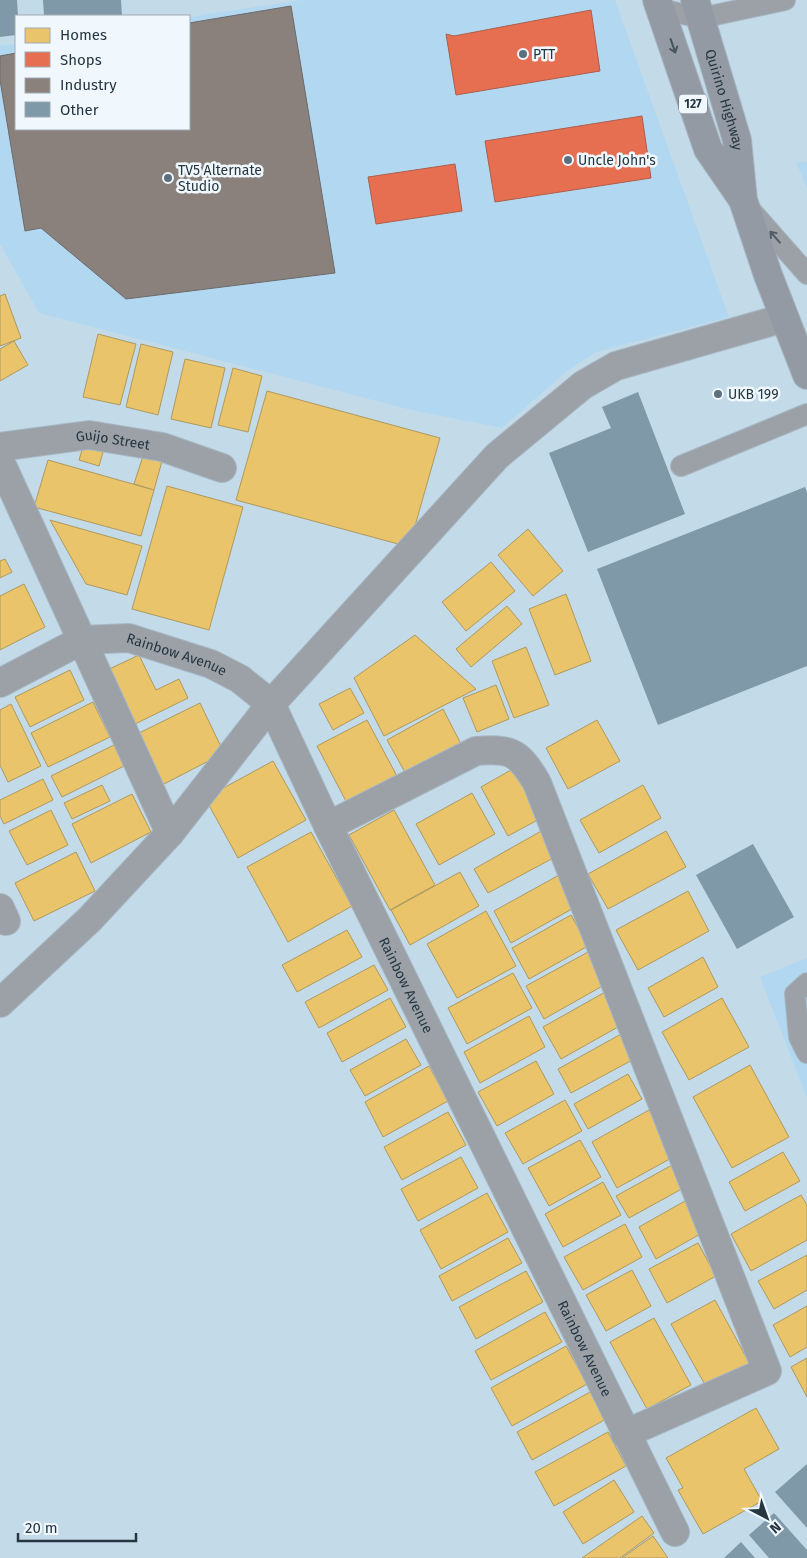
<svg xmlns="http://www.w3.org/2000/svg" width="807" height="1558" font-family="'Fira Sans',sans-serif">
	<rect width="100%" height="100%" fill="#c3dae9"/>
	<g fill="#b2d8f1">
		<polygon points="302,0 615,0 729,317 596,352 567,371 502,428 411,410 39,313 0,244 0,46 16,44 16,129 189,129 189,17"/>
		<polygon points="796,162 807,162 807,188"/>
		<polygon points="807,958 807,1098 760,977"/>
	</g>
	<g fill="#e9c46a" stroke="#ae995e">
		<polygon points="5,294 21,338 0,346 0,296"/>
		<polygon points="98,334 136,344 120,405 83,397"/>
		<polygon points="14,341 28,365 0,381 0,349"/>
		<polygon points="141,344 173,352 158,415 126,407"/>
		<polygon points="185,359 225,368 211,428 171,419"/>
		<polygon points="233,368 262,376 248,432 218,425"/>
		<polygon points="267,391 440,438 409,547 236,500"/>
		<polygon points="85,440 105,445 99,466 79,460"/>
		<polygon points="143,456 162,461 154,490 134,484"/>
		<polygon points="48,460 154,490 141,536 34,507"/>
		<polygon points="167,486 243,507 209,630 132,609"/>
		<polygon points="50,520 142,546 127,595 86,584"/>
		<polygon points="528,529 563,571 533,596 498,555"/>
		<polygon points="5,559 12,572 0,578 0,561"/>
		<polygon points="491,562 515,591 466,631 442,602"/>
		<polygon points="24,584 45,627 0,650 0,596"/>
		<polygon points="566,594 591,661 555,675 529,609"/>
		<polygon points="507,606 522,624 471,667 456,649"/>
		<polygon points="415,635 476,689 384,736 354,678"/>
		<polygon points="526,647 549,705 514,718 492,661"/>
		<polygon points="139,655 156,690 179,679 188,698 129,727 103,672"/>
		<polygon points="70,670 84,700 30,727 15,697"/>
		<polygon points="496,685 509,719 477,732 463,698"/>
		<polygon points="350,688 364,713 333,730 319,704"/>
		<polygon points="93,702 110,737 48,767 31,733"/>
		<polygon points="200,703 224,753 162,785 137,734"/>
		<polygon points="11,704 41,766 8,782 0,765 0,710"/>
		<polygon points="443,709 461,744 406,774 387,740"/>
		<polygon points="367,720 398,778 348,805 317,746"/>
		<polygon points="597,720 620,761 568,789 546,748"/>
		<polygon points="114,745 124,766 62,797 51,776"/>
		<polygon points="273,761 306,820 238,858 205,798"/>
		<polygon points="518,766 545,816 508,836 481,787"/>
		<polygon points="43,779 53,800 4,824 0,816 0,800"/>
		<polygon points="102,785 110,801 72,819 64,803"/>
		<polygon points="643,785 661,818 599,853 580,820"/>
		<polygon points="472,793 495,834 439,865 416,824"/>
		<polygon points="132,794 151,832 91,863 72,824"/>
		<polygon points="51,810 68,845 27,865 9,831"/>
		<polygon points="394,810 435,885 390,910 349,835"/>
		<polygon points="543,830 557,856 488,893 474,869"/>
		<polygon points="666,831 686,867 608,909 588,874"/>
		<polygon points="311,832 352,906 288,942 247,867"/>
		<polygon points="76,852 95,891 34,921 15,883"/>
		<polygon points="460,872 479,906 410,945 391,910"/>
		<polygon points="561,874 579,905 511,943 494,911"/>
		<polygon points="688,891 709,931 638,970 616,930"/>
		<polygon points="486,911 516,966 457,998 427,944"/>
		<polygon points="571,915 588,946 529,979 512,948"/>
		<polygon points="347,930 362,957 297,992 282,965"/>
		<polygon points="588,952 606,984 544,1019 526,986"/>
		<polygon points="703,957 718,987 664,1017 648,988"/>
		<polygon points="374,965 388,990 319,1028 305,1002"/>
		<polygon points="513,973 532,1008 467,1044 448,1008"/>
		<polygon points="607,991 625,1023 561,1059 543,1027"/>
		<polygon points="390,998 406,1027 342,1062 327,1033"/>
		<polygon points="722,998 749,1047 689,1080 662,1032"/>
		<polygon points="529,1016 545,1047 480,1083 464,1052"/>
		<polygon points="623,1033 636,1058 571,1093 558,1069"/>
		<polygon points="406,1039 421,1065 365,1096 350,1070"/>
		<polygon points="536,1061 554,1094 497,1126 478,1092"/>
		<polygon points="750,1065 789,1137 732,1168 693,1097"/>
		<polygon points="429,1066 448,1101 383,1137 365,1102"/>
		<polygon points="628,1074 642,1099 588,1129 574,1104"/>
		<polygon points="565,1100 582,1131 523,1164 505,1133"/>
		<polygon points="649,1110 675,1156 617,1188 592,1142"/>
		<polygon points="448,1112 466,1145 402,1180 384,1147"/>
		<polygon points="580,1140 601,1177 549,1206 528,1168"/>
		<polygon points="783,1152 800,1181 745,1211 729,1182"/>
		<polygon points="461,1157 478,1188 418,1221 401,1189"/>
		<polygon points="674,1164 687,1186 629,1218 616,1196"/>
		<polygon points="603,1182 621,1215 563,1247 545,1214"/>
		<polygon points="487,1193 508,1232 441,1269 420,1230"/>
		<polygon points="801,1195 807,1205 807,1240 751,1271 731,1234"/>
		<polygon points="685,1201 702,1233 656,1259 639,1227"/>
		<polygon points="625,1224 642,1257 583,1290 564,1257"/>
		<polygon points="508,1238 522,1263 452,1301 439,1276"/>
		<polygon points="698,1243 716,1276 667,1303 649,1269"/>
		<polygon points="807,1255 807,1290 774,1309 758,1281"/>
		<polygon points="632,1270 651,1306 606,1331 586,1295"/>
		<polygon points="526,1271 543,1302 476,1339 459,1307"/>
		<polygon points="715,1300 751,1366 708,1390 671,1324"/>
		<polygon points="807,1306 807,1347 790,1357 773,1325"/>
		<polygon points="545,1312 562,1342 491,1380 475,1351"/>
		<polygon points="654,1318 691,1385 647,1409 610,1342"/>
		<polygon points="566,1346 587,1384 512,1426 491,1388"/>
		<polygon points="807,1358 807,1397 791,1367"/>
		<polygon points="592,1391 608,1418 532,1460 517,1432"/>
		<polygon points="756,1408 779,1449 744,1469 762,1501 703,1534 678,1490 683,1488 666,1458"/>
		<polygon points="608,1432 626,1466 554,1506 535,1472"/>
		<polygon points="614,1480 634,1512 583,1544 563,1512"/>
		<polygon points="642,1516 654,1533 620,1558 582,1558"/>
		<polygon points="653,1536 668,1558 622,1558"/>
	</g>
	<g fill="#e76f51" stroke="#ad5e4c">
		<polygon points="591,10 600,71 456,95 446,34 454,36"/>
		<polygon points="642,116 651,178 495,202 485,141"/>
		<polygon points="455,164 462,211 376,224 368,177"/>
	</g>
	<polygon fill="#8a817c" stroke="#6c6a6a" points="291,6 335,273 126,299 41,228 25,231 0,80 0,56 16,53 16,129 189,129 189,23"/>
	<g fill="#7f99a8">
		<polygon points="0,0 17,0 18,16 16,16 16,35 0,37"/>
		<polygon points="43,0 121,0 122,16 44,16"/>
		<polygon points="638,392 685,514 588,552 549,453 611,428 602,407"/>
		<polygon points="805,487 807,492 807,666 658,725 597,569"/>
		<polygon points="753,844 794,917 737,949 696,875"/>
		<polygon points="807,1464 807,1528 775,1492"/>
		<polygon points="774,1513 807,1550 807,1558 769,1558 749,1535"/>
		<polygon points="741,1542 755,1558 724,1558"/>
	</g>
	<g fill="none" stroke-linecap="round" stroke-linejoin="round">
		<g stroke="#a7b8c4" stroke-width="22">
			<g id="service">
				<polyline points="660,9 701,18 785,0"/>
				<polyline points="749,208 807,274"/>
				<polyline points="681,466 807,414"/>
				<polyline points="807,983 795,994 799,1037 807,1053"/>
			</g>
		</g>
		<g stroke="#a7b8c4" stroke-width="30">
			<g id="minor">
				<path id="s1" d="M0 447 89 435 162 447 222 468"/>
				<polyline points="0,461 170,833"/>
				<path id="s2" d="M0 683 82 640 129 638 211 664 240 679 271 704 328 826 675 1532"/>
				<path d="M328 826 476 751C511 748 519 752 537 783L767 1371 625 1434"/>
				<polyline points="0,908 6,921"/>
				<polyline points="0,1003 90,919 170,833 271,704 497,456 583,385 616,366 784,318"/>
			</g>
		</g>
		<g stroke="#a7b8c4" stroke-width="30">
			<g id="primary">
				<polyline points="657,0 708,149 741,197"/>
				<path id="s3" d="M695 0 737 140 743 200 768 275 807 375"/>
			</g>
		</g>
		<use href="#service" stroke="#9ca1a8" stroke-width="20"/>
		<use href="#minor" stroke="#9ca1a8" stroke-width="28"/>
		<use href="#primary" stroke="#949aa3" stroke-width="28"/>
	</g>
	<defs><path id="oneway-shaft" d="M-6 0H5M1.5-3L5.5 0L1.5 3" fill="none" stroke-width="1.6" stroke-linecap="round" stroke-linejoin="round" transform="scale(1.25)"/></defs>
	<use stroke="#46545e" href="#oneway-shaft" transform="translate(673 46) rotate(71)"/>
	<use stroke="#4f5b65" href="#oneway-shaft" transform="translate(775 237) rotate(-131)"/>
	<g fill="#5c6f7c" stroke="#f0f8fe" stroke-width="2">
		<circle cx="523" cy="54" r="5"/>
		<circle cx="568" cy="160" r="5"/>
		<circle cx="168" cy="178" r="5"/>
		<circle cx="718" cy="394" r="5"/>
	</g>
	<g text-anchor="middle" stroke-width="5" stroke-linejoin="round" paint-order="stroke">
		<rect fill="#f0f8fe" stroke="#62707a" stroke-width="1" x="679" y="94.5" width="28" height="19" rx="4"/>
		<g font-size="12" font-weight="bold" fill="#253641">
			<text x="693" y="108">127</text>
		</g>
		<g font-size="14" fill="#253641" stroke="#f0f8fe" text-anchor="start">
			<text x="533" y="59">PTT</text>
			<text x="578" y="165">Uncle John's</text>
			<text x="178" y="175">TV5 Alternate<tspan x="178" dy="16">Studio</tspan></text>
			<text x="728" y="399">UKB 199</text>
		</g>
		<g font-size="14" fill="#253641" stroke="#f0f8fe">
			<text dy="5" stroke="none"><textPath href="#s3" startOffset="104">Quirino Highway</textPath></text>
			<text dy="5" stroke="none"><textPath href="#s1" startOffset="114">Guijo Street</textPath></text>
			<text dy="5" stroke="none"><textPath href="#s2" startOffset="190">Rainbow Avenue</textPath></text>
			<text dy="5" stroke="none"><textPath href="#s2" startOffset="610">Rainbow Avenue</textPath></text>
			<text dy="5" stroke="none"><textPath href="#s2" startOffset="1015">Rainbow Avenue</textPath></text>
		</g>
	</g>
	<rect x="15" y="15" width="175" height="115" fill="#f0f8fe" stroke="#9faab2"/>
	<rect x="25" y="28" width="25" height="15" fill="#e9c46a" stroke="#9faab2"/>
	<text x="60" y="40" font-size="15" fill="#253641">Homes</text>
	<rect x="25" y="52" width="25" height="15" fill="#e76f51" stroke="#9faab2"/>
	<text x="60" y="65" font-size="15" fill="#253641">Shops</text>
	<rect x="25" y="78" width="25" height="15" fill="#8a817c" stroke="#9faab2"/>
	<text x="60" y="90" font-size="15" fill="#253641">Industry</text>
	<rect x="25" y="102" width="25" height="15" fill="#7f99a8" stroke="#9faab2"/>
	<text x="60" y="115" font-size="15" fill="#253641">Other</text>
	<g transform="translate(767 1518) rotate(139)" stroke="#f0f8fe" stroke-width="4" paint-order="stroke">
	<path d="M0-4L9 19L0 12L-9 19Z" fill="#253641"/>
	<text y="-8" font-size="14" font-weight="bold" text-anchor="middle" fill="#253641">N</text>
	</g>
	<path d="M18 1533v8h118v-8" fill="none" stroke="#253641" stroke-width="2.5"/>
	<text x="25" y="1533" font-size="15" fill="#253641" stroke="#f0f8fe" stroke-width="4" paint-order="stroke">20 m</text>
</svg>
